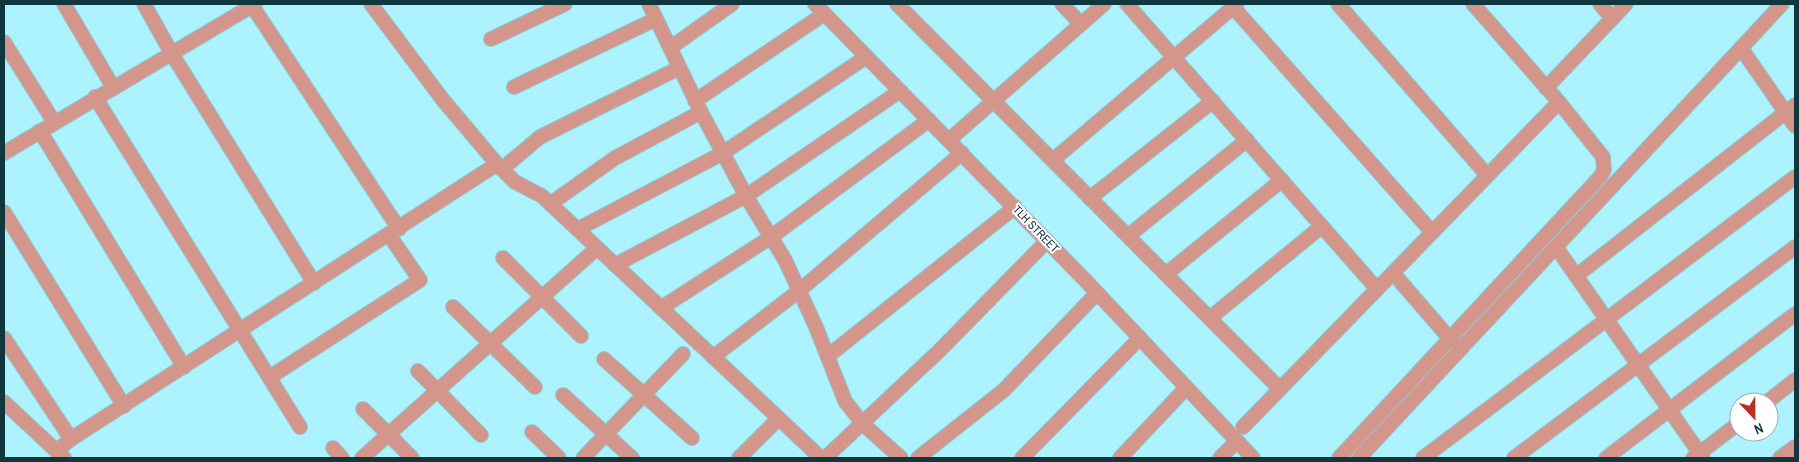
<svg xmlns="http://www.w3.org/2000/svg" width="1799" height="462" font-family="'Archivo Narrow',sans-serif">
	<rect width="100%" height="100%" fill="#acf2ff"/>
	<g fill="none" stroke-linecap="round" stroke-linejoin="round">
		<g stroke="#8dcdd8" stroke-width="16">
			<g id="minor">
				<polyline points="64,4 113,87"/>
				<polyline points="144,4 172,54 314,283"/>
				<polyline points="251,4 399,229"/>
				<polyline points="371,4 443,100 497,164 515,182 542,196 821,458"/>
				<polyline points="649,4 701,112 746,196 785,260 816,327 845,401 863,424 901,458"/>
				<polyline points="815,4 1085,280 1253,458"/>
				<polyline points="897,4 1280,389"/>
				<polyline points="1062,4 1081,24"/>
				<polyline points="1127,4 1377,289"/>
				<polyline points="1338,4 1487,175"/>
				<polyline points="1600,4 1612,18"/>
				<polyline points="1233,7 1432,232"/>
				<polyline points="491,39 565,4"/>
				<polyline points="4,42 54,122"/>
				<polyline points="670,48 732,4"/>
				<polyline points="1741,48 1795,126"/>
				<polyline points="514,87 656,19"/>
				<polyline points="1546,88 1626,4"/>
				<polyline points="95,97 300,427"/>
				<polyline points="695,101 824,14"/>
				<polyline points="40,131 184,367"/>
				<polyline points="949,140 1104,4"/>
				<polyline points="4,153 255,4"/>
				<polyline points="1053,160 1237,4"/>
				<polyline points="502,169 540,137 679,68"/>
				<polyline points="1090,198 1213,101"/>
				<polyline points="550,204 615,158 701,112"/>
				<polyline points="4,212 124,406"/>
				<polyline points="578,229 723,153 866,57"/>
				<polyline points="1128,236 1247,140"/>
				<polyline points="1556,247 1703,458"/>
				<polyline points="503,258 581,336"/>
				<polyline points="615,265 746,196 900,91"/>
				<polyline points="1393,273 1451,340"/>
				<polyline points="1166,274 1282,180"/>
				<polyline points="1576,276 1795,105"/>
				<polyline points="453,307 535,387"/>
				<polyline points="661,308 771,237 929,120"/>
				<polyline points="1210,318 1322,226"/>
				<polyline points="4,338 71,439"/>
				<polyline points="828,356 1015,207"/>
				<polyline points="713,357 800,290 962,153"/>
				<polyline points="604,359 692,438"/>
				<polyline points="418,371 481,435"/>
				<polyline points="270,377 420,280 389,235"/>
				<polyline points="563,395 632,458"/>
				<polyline points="1767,402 1795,380"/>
				<polyline points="363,409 412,458"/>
				<polyline points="1243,427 1559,102"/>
				<polyline points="532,432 559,458"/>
				<polyline points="333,448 342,458"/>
				<polyline points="56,451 71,439 497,164"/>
				<polyline points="362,458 597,248"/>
				<polyline points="583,458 683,354"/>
				<polyline points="739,458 778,419"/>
				<polyline points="825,458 939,351 1047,241"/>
				<polyline points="918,458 1004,390 1097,293"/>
				<polyline points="1022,458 1140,338"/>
				<polyline points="1120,458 1186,388"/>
				<polyline points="1220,458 1237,441"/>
				<polyline points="1339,458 1600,177 1604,170 1603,157 1559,102 1473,4"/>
				<polyline points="1359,458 1782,4"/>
				<polyline points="1423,458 1795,177"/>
				<polyline points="1514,458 1795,247"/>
				<polyline points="1606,458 1795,314"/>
				<polyline points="1693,458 1739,423"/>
				<polyline points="1780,458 1795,447"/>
			</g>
		</g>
		<g stroke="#8dcdd8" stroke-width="16">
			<polyline id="tertiary" points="4,402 64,458"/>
		</g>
		<use href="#minor" stroke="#d4958a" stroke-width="14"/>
		<use href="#tertiary" stroke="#d4958a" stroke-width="14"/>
	</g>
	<g text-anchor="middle" stroke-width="4" stroke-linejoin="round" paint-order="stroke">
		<g font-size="12" fill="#0f373d" stroke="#fff">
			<text transform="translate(1036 229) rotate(46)" y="4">TLH STREET</text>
		</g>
	</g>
	<rect width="1799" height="462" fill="none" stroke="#0f373d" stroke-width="10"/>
	<g transform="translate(1754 417) rotate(158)"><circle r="24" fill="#ffffff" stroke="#9fafb1"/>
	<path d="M0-4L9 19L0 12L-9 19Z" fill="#bb2e20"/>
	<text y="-8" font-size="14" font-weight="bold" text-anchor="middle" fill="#0f373d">N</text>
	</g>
</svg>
